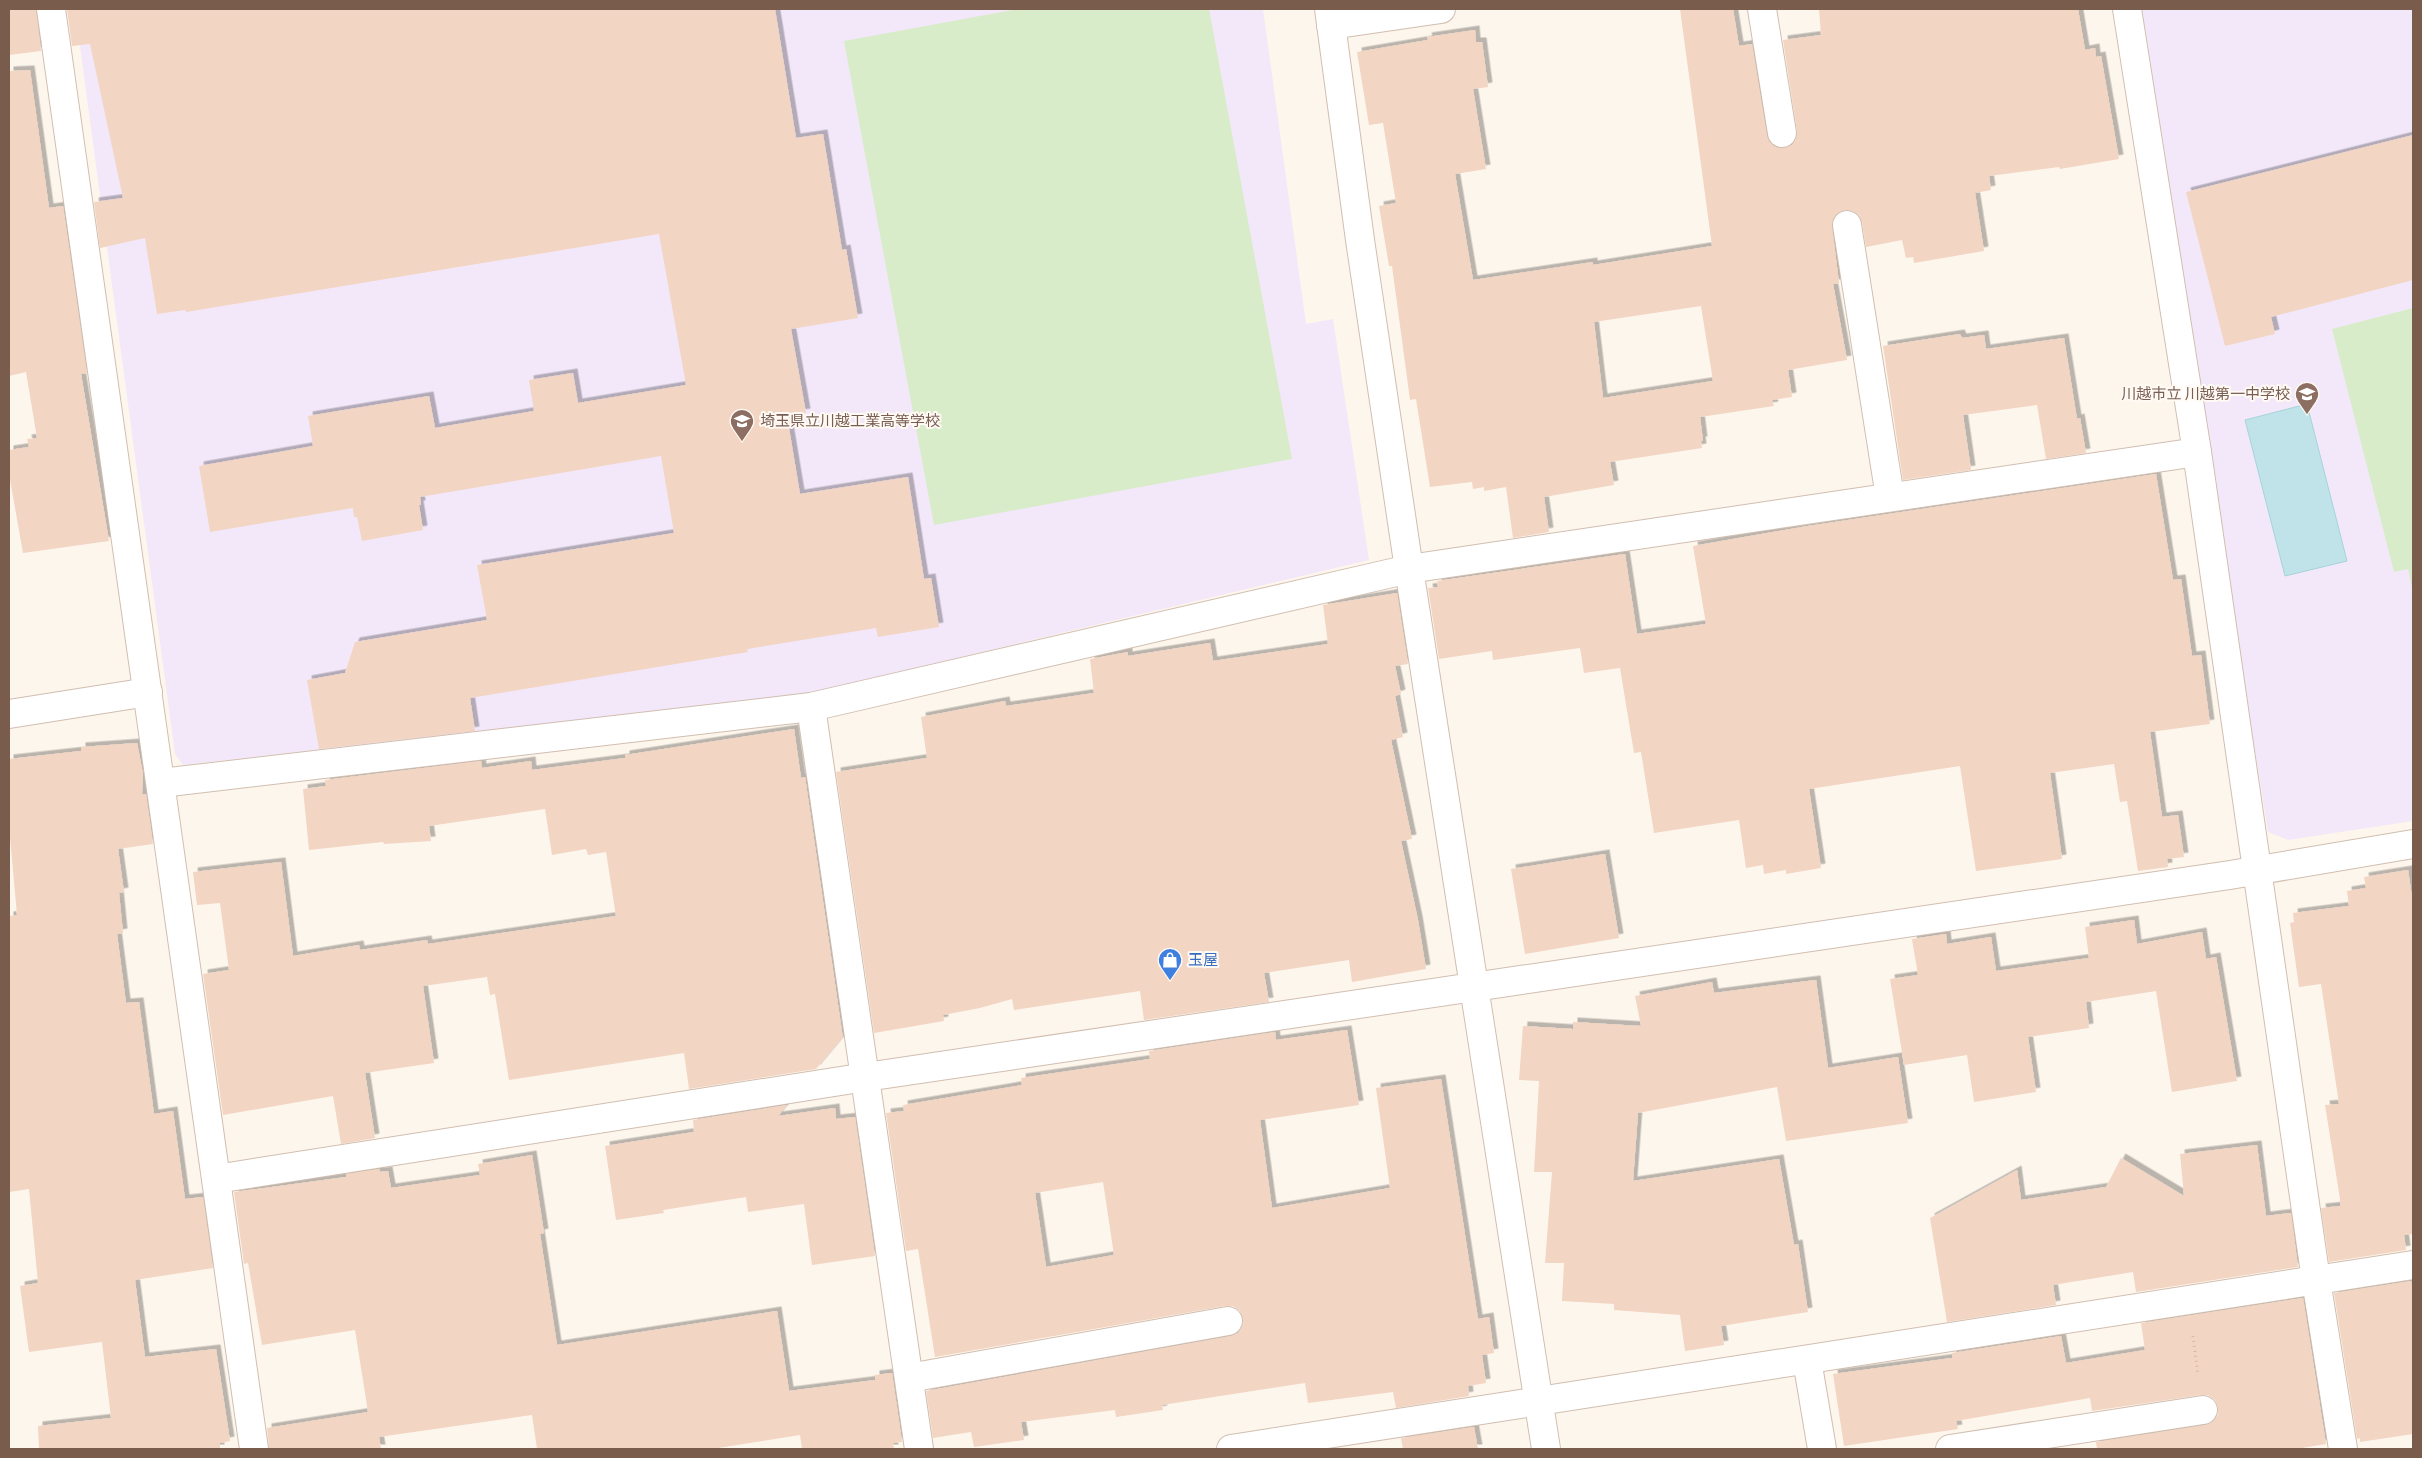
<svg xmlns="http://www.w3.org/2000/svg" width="2422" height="1458" font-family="'Roboto Condensed','Noto Sans JP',sans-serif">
	<defs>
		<filter id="shadow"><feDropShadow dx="4.5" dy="-4.5" stdDeviation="0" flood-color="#0004"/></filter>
	</defs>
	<rect width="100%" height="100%" fill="#fdf6ec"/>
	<g fill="#f3e8fa">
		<polygon points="75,9 1263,9 1306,324 1333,319 1369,560 805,694 183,765 175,754"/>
		<polygon points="2135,9 2413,9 2413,821 2288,840 2268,832"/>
	</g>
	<g fill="#d8ecc9">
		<polygon points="1018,9 1209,9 1292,459 934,525 844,41"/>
		<polygon points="2413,308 2413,592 2408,569 2394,572 2332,329"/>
	</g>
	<polygon fill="#bfe3e8" stroke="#a5d3da" points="2307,404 2347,561 2285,576 2245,420"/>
	<g fill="#f3d5c3" fill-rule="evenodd" filter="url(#shadow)">
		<polygon points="9,9 36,9 41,51 9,55"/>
		<polygon points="67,9 775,9 796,138 823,134 842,250 846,249 858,318 791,329 806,413 787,416 800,494 908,477 924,579 931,578 939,627 878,637 876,628 747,649 748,652 470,698 475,731 319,749 307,680 345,673 355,642 487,620 477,565 674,533 661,456 420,497 421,505 419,505 423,530 362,541 357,517 354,517 353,508 210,532 199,466 313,446 308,416 429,396 435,428 534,411 529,380 573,373 578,403 686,385 659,234 186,312 185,310 157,314 145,238 100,248 94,202 123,198 90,44 72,46"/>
		<path d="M1680 9H1733L1739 46 1752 44 1767 136 1770 142 1776 147 1784 148 1792 145 1796 139 1797 131 1783 40 1821 35 1819 9H2078L2085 50 2095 48 2096 57 2101 56 2119 159 2060 169 2059 167 1989 176 1991 190 1975 193 1984 251 1914 263 1913 257 1906 258 1902 240 1866 247 1862 223 1859 215 1853 211 1845 210 1838 213 1833 219 1832 227 1839 283 1833 284 1847 360 1788 370 1792 397 1772 400 1774 406 1700 417 1703 441H1701L1702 448 1610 462 1614 485 1544 497 1549 532 1513 538 1506 487 1484 491V487L1473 489 1472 482 1430 487 1416 399 1410 400 1392 266H1389L1379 206 1396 203 1383 123 1369 125 1357 52 1428 40 1427 37 1475 30 1476 42H1482L1488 87 1473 89 1486 169 1455 174 1473 280 1593 262V265L1712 246ZM1701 306 1713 381 1603 398 1594 322Z"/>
		<polygon points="30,70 49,208 63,206 87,373 81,374 109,541 23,553 9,474 9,450 29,447 27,439 37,438 26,372 9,376 9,71"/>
		<polygon points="2413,135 2413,280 2271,317 2275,334 2225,346 2186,192"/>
		<polygon points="1960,334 1962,338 1984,335 1986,349 2064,338 2077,419 2080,418 2086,453 2046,459 2037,405 1963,415 1971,470 1903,480 1883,346"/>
		<polygon points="2156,474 2173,580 2181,579 2192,656 2201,655 2210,724 2150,732 2162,817 2178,815 2184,857 2167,859 2168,867 2138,871 2127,801 2120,802 2114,764 2050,773 2062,859 1976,871 1960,766 1809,789 1821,868 1786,874 1786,870 1764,874 1763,865 1746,868 1739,820 1654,833 1641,752 1634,753 1620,668 1584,673 1580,648 1493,660 1492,651 1439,659 1428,588 1438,587 1437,581 1625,554 1637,634 1706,624 1693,546 1808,526"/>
		<polygon points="1397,593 1408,664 1395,666 1401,694 1395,696 1403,737 1391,740 1412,839 1401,841 1418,920 1426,969 1352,982 1349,960 1264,973 1269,1002 1144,1020 1140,991 1014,1010 1012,999 980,1008 943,1015 944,1021 874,1033 836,772 927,758 921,717 1005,701 1006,706 1094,693 1090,659 1128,652 1128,656 1210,643 1213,661 1328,644 1323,605"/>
		<polygon points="794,729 801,778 805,777 843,1039 841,1039 816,1069 689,1089 684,1053 509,1080 495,994 490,995 487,977 423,986 434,1063 365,1073 375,1138 341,1144 333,1096 223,1115 203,974 229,970 220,903 197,905 193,872 281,862 293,956 359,945 360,950 427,940 428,944 616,916 606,852 588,855 586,849 552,855 545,809 429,826 431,841 384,844 383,842 309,850 303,789 326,786 325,780 481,761 482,768 531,761 532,770 625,758 625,755"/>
		<polygon points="137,743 143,774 142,794 146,794 153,844 118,849 124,892 119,893 123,933 117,934 126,1003 139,1002 154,1114 173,1111 185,1199 203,1197 213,1268 135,1280 145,1357 216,1349 230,1441 220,1443 220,1449 39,1449 38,1426 111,1418 102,1342 29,1352 20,1286 38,1283 29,1189 9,1192 9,916 17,915 9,826 9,759 81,751 81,747"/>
		<polygon points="1605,854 1619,938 1525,954 1511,869"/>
		<polygon points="2408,870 2413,904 2413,1234 2404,1235 2406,1250 2329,1262 2321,1208 2340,1206 2340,1199 2325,1105 2339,1104 2321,984 2299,987 2290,923 2294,922 2293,913 2349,906 2347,891 2366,888 2364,877"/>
		<polygon points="2134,920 2137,944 2202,932 2206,959 2216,957 2237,1081 2172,1092 2156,991 2086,1002 2089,1028 2028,1037 2036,1092 1974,1102 1967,1055 1904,1065 1890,979 1918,975 1912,939 1946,934 1947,944 1991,937 1996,971 2089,958 2085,927"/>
		<polygon points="1816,980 1828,1068 1898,1057 1908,1123 1786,1141 1777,1087 1638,1113 1633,1181 1779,1159 1794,1245 1798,1244 1808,1312 1721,1326 1724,1345 1685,1351 1680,1315 1614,1310 1614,1304 1562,1301 1564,1263 1545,1263 1552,1172 1534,1172 1539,1081 1519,1080 1523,1026 1573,1029 1573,1022 1641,1026 1635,996 1712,982 1714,993"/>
		<path d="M1347 1030 1359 1105 1260 1120 1272 1208 1390 1188 1376 1088 1441 1079 1478 1319 1489 1317 1494 1353 1482 1355 1486 1383 1468 1386 1469 1396 1396 1408 1393 1392 1308 1403 1305 1383 1162 1405 1163 1410 1116 1417 1115 1410 1021 1422 1024 1440 974 1447 971 1432 933 1438 926 1391 1231 1336 1238 1333 1242 1327 1243 1319 1240 1311 1233 1306H1225L935 1357 918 1249 906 1251 886 1113 904 1111 903 1105 1022 1085 1021 1078 1150 1059 1149 1051 1275 1032 1276 1040ZM1103 1182 1114 1255 1046 1267 1035 1193Z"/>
		<polygon points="787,1105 778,1116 835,1108 836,1119 855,1117 875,1256 812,1265 804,1204 748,1212 746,1197 663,1210 664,1213 616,1220 605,1146 694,1132 693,1120"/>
		<polygon points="2257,1145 2266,1216 2291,1213 2298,1267 2136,1292 2133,1272 2053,1285 2056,1305 1947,1322 1930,1218 2017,1170 2021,1200 2106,1187 2121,1158 2184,1196 2180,1154"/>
		<polygon points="532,1155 544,1233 540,1234 557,1345 777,1311 789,1391 875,1380 875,1375 892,1373 902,1442 893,1443 894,1449 802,1449 800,1435 712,1449 537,1449 532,1415 379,1437 381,1449 269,1449 267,1428 368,1412 355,1330 262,1345 248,1263 244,1264 234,1192 346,1177 346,1174 379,1169 380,1172 388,1171 391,1188 480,1175 478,1164"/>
		<polygon points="2411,1281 2413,1296 2413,1434 2360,1442 2360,1438 2357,1439 2334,1293"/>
		<polygon points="2303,1298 2326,1444 2296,1449 2097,1449 2096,1442 2205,1425 2212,1422 2218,1415 2218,1407 2215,1400 2208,1395 2201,1395 2092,1411 2090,1398 1956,1421 1958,1429 1844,1446 1833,1374 1952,1358 1952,1353 2061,1336 2066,1363 2145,1350 2141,1323"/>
		<polygon points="1474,1427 1478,1449 1403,1449 1401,1438"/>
	</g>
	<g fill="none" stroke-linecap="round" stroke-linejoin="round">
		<g stroke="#d1beb0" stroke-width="30">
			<g id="minor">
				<polyline points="51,9 254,1449"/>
				<polyline points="1329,9 1360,240 1409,569 1546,1449"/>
				<polyline points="1762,9 1782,133"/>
				<polyline points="2127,9 2197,452 2316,1280 2343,1449"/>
				<polyline points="1331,25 1441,9"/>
				<polyline points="1847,225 1890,497"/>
				<polyline points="811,707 919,1449"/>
				<polyline points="9,714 148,692"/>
				<polyline points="161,783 811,707 1409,569 2197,452"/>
				<polyline points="216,1179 866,1077 2230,875 2413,844"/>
				<polyline points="1807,1360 1822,1449"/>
				<polyline points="909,1378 1228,1321"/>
				<polyline points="1231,1449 2413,1265"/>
				<polyline points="1950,1449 2203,1410"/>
			</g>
		</g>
		<polyline stroke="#d9b8a5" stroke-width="3" stroke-dasharray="1 4" stroke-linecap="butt" points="2193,1336 2198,1375"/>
		<use href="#minor" stroke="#fff" stroke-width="28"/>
	</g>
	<defs>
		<g id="school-pin" transform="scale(1.25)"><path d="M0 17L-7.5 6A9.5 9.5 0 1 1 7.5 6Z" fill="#8d6e63" stroke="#fffaf3"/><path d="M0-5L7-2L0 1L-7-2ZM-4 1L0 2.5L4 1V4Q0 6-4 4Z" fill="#fff"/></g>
		<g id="shop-pin" transform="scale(1.25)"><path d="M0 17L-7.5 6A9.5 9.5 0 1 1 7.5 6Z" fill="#3f7fe0" stroke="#fffaf3"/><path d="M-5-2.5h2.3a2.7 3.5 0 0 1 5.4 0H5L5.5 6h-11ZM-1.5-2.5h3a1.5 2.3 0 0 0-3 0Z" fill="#fff"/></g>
	</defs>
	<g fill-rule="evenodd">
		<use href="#school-pin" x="2307" y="394"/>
		<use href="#school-pin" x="742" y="421"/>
		<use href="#shop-pin" x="1170" y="960"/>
	</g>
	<g text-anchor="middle" stroke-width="4" stroke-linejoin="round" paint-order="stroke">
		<g font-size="15" fill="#785e54" stroke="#fffaf3" text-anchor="end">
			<text x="2290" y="399">川越市立 川越第一中学校</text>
			<text x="760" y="426" text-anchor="start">埼玉県立川越工業高等学校</text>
		</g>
		<g font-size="15" fill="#366cbe" stroke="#fffaf3" text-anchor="start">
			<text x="1188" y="965">玉屋</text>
		</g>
	</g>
	<rect width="2422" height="1458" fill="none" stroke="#7a5c4d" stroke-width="20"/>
</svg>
